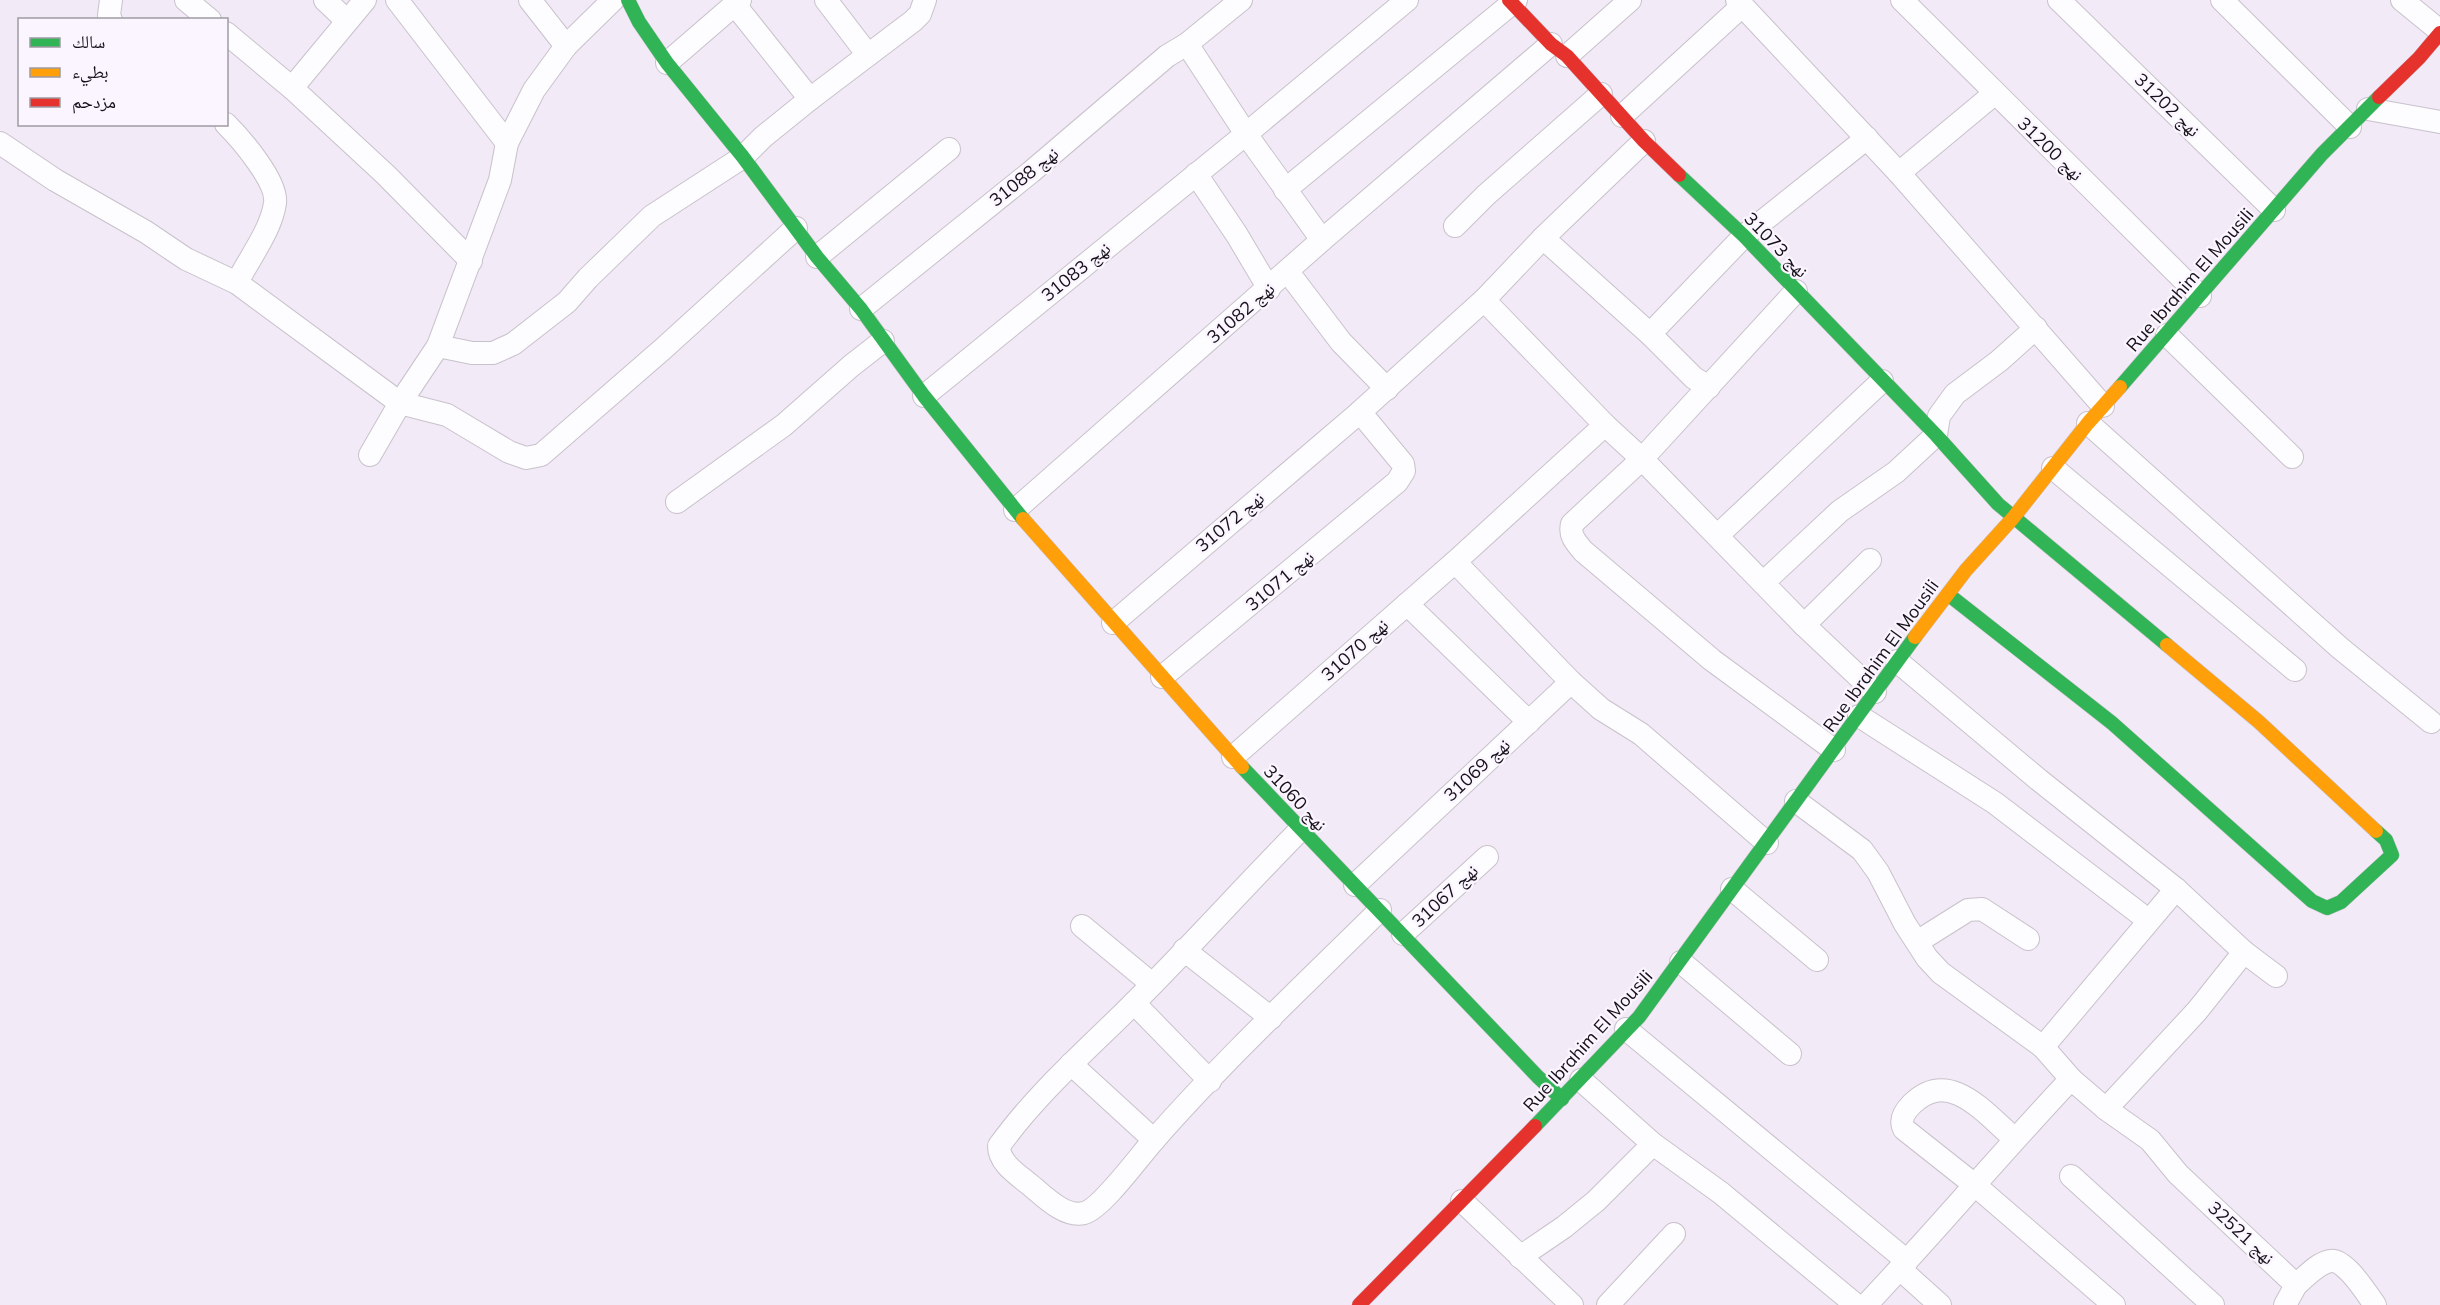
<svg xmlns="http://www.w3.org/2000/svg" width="2440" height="1305" font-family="Mulish,'Noto Naskh Arabic',sans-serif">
	<rect width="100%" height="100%" fill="#f2eaf6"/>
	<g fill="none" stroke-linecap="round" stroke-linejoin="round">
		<g stroke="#c8c2cc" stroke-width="24">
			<g id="street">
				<polyline points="111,0 109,15 111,20"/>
				<polyline points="186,0 210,20"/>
				<polyline points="325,0 346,20"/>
				<polyline points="365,0 292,88 386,175 471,261"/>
				<polyline points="397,0 507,143"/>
				<polyline points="530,0 566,46"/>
				<polyline points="826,0 868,55"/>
				<polyline points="1737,0 1899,173 2103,406"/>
				<polyline points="1902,0 2200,296"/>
				<polyline points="2059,0 2274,210"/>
				<polyline points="2222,0 2350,127"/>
				<polyline points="2402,0 2440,31"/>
				<polyline points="735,5 810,99"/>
				<polyline points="226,33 292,88"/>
				<polyline points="1187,44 1246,134 1407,0"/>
				<polyline points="1567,56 1630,0"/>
				<polyline points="667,63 740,0"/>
				<polyline points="2368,109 2440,122"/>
				<polyline points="1622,116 1741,7"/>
				<path d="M226 124C241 139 278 182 275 203 271 231 249 258 237 283L400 403 447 415 509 452 526 458 541 455 664 348 796 228"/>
				<polyline points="1644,141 1543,238 1650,334 1694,378 1709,387"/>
				<polyline points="0,143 55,180 146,232 186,259 237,283"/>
				<polyline points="1899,173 1994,94"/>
				<polyline points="1196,174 1237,235 1269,289"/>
				<polyline points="1285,190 1516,0"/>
				<polyline points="1455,226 1486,195 1601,94"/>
				<polyline points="1322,240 1551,44"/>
				<polyline points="817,257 949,149"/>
				<polyline points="1288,272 1341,342 1387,389"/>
				<polyline points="1484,300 1543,238"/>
				<polyline points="861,309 1031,172 1167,56 1187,44 1241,0"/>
				<polyline points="1650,334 1744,236 1867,138"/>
				<polyline points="2167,335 2292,457"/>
				<polyline points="438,346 472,353 493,353 513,344 567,302 588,278 652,216 743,157 763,137 810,99 913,21 920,14 925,0"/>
				<polyline points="924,396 1246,134 1322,240 1015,510"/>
				<polyline points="2088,423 2340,648 2431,722"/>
				<polyline points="370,455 400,403 438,346 500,180 507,143 534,90 566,46 613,0"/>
				<polyline points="2053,468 2295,670"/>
				<polyline points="677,502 784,425 851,366 883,341"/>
				<polyline points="1718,535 1882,381"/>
				<polyline points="1455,562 1605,425 1642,459 1796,291"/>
				<polyline points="1764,582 1840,511 1896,472 1936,435 1939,416 1955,394 1999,361 2036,328"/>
				<polyline points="1407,604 1529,722"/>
				<polyline points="1113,623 1360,412"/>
				<polyline points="1804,625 1870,560"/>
				<polyline points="1897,661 2039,780 2176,889 2244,952 2276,976"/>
				<polyline points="1162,677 1397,482 1404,471 1403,464 1360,412 1484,300 1605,425"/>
				<polyline points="1859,716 1995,803 2148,920"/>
				<path d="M1834 750 1712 660 1583 551C1576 542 1569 536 1572 524L1642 459 1804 625 1875 692"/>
				<polyline points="1233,757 1455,562 1571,682 1601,709 1641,734 1767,843"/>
				<polyline points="1796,801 1862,850 1878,872 1905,924 1927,958 1941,973 2043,1047 2071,1079 2106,1109 2197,1011 2244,952"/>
				<path d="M1300 830C1244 887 1190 947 1133 1004 1087 1050 1037 1093 999 1146 999 1163 1017 1174 1029 1184 1043 1195 1064 1218 1084 1213 1101 1209 1139 1157 1153 1141 1224 1060 1303 986 1380 910"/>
				<polyline points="1355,885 1571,682"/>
				<polyline points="1732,889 1817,960"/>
				<polyline points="1082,926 1152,984"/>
				<polyline points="1403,934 1487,857"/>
				<polyline points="1917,942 1968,910 1982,909 2028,939"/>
				<polyline points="1184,950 1271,1018"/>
				<polyline points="1681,962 1790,1054"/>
				<polyline points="1134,1003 1210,1081"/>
				<polyline points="1626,1029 1907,1261"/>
				<polyline points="2043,1047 2176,889"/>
				<polyline points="1071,1064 1154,1140"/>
				<polyline points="1581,1080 1653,1144 1721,1193 1856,1305"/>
				<path d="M2106 1109 2150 1140 2178 1174 2296 1285C2306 1277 2316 1264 2330 1261 2344 1257 2367 1294 2375 1305"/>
				<path d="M2015 1139C1985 1114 1950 1067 1912 1104 1905 1111 1899 1119 1904 1129L1976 1186 2114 1305"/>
				<polyline points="2071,1176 2213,1305"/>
				<polyline points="1462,1201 1572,1305"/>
				<polyline points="1520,1257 1564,1227 1596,1201 1653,1144"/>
				<polyline points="1900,1269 1940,1305"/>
				<polyline points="1608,1305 1674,1234"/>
				<path d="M1866 1305C1936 1231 2001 1153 2071 1079"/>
				<polyline points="2285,1305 2296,1285"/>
			</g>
		</g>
		<g stroke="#c8c2cc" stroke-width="15">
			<g id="fast">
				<polyline points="628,0 639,22 667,63 743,157 817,257 861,309 924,396 1023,519"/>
				<polyline points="1679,175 1744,236 1936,435 1998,504 2167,645"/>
				<polyline points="2120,387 2322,154 2379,97"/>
				<polyline points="1949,595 2112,723 2312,901 2327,908 2341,902 2392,855 2386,840 2376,831"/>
				<polyline points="1242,767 1538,1077 1562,1099"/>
				<polyline points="1535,1126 1639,1017 1915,637"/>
			</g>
		</g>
		<g stroke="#c8c2cc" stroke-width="15">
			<g id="slow">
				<polyline points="1023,519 1242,767"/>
				<polyline points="1915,637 1966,570 2013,518 2088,423 2120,387"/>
				<polyline points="2167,645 2259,722 2376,831"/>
			</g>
		</g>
		<g stroke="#c8c2cc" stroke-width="15">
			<g id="jam">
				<polyline points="1509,0 1551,44 1567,56 1644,141 1679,175"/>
				<polyline points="2379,97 2419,58 2440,33"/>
				<polyline points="1359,1305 1535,1126"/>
			</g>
		</g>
		<use href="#street" stroke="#fdfcfe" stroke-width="22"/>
		<use href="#fast" stroke="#30b455" stroke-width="14"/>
		<use href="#slow" stroke="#ff9f0a" stroke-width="14"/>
		<use href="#jam" stroke="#e5322d" stroke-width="14"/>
	</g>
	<g text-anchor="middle" stroke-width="4.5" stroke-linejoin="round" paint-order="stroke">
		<g font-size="18" fill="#161119" stroke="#fbf5ff">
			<text transform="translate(2167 105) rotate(44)" y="6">نهج 31202</text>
			<text transform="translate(2050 149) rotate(44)" y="6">نهج 31200</text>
			<text transform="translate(1024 177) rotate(-39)" y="6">نهج 31088</text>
			<text transform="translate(1776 245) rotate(46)" y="6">نهج 31073</text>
			<text transform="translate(1076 272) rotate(-39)" y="6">نهج 31083</text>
			<text transform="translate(2190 280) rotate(-49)" y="6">Rue Ibrahim El Mousili</text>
			<text transform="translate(1241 313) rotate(-41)" y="6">نهج 31082</text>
			<text transform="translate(1230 522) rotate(-40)" y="6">نهج 31072</text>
			<text transform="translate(1280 581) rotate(-40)" y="6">نهج 31071</text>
			<text transform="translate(1355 650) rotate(-42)" y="6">نهج 31070</text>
			<text transform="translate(1881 656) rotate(-54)" y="6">Rue Ibrahim El Mousili</text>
			<text transform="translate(1477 770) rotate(-43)" y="6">نهج 31069</text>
			<text transform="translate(1295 798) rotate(47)" y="6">نهج 31060</text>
			<text transform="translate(1445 896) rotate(-43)" y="6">نهج 31067</text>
			<text transform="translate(1588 1041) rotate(-48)" y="6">Rue Ibrahim El Mousili</text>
			<text transform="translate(2241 1233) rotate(43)" y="6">نهج 32521</text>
		</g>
	</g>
	<rect x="18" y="18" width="210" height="108" fill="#fbf5ff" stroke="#9f9aa3" stroke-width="1.5"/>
	<rect x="30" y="38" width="30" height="9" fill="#30b455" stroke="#9f9aa3" stroke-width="1.5"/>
	<text x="72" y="48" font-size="18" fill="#161119">سالك</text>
	<rect x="30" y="68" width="30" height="9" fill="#ff9f0a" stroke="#9f9aa3" stroke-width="1.5"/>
	<text x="72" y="78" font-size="18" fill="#161119">بطيء</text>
	<rect x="30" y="98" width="30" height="9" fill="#e5322d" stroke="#9f9aa3" stroke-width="1.5"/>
	<text x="72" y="108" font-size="18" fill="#161119">مزدحم</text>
</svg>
